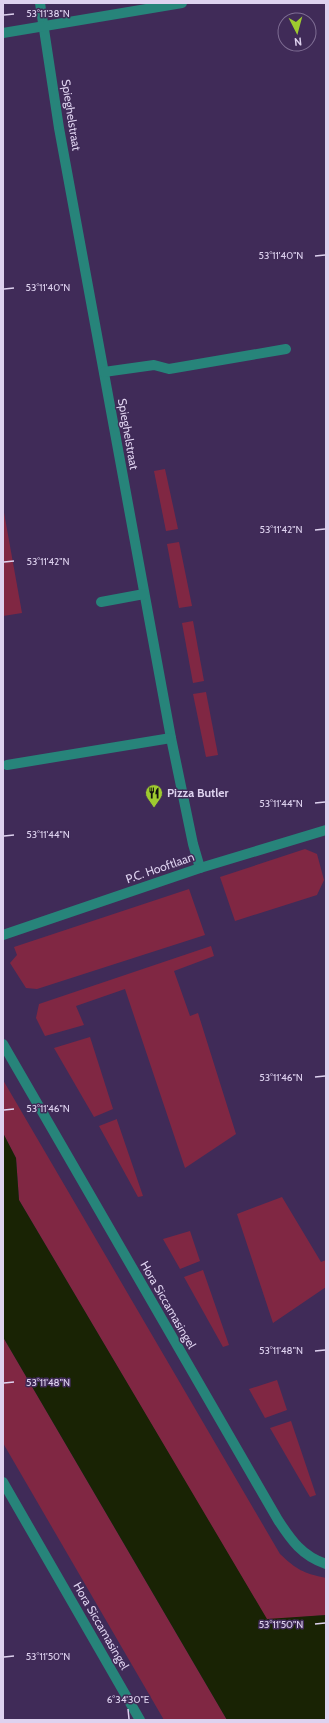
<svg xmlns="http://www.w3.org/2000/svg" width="329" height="1723" font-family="Cabin,sans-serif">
	<rect width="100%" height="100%" fill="#402b58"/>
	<g fill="#802743">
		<polygon points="165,469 178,529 166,531 154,471"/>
		<polygon points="3,507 22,613 3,616"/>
		<polygon points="179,542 192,606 179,608 167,544"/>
		<polygon points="193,621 204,681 193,683 182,623"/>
		<polygon points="206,692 218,755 206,757 193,694"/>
		<polygon points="305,849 317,854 324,880 317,895 235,921 220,877"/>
		<polygon points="189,889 205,935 37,989 26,988 10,963 17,955 14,947"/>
		<polygon points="211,946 214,956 174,971 190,1016 198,1013 236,1134 185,1168 125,989 76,1006 84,1025 45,1036 36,1018 39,1004"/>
		<polygon points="90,1037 113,1109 94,1117 54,1048"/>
		<path d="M3 1080 280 1554C297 1570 303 1573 326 1578V1615L267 1620 19 1200 16 1158 3 1133Z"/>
		<polygon points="117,1119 117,1120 143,1196 138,1197 99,1126"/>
		<polygon points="282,1197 321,1262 326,1260 326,1287 273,1323 237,1214"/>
		<polygon points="190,1231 200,1261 180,1269 163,1239"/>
		<polygon points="203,1270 229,1345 223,1347 184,1277"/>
		<polygon points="3,1337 227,1720 164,1720 3,1443"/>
		<polygon points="277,1380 287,1410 265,1418 249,1389"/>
		<polygon points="291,1421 316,1495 310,1497 270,1428"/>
	</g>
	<polygon fill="#192304" points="3,1133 16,1158 19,1200 267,1619 326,1615 326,1720 227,1720 3,1337"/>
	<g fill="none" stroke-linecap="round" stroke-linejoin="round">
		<g stroke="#27847a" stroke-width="10">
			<polyline points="40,3 59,128 171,738 193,844 200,868"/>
			<polyline points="3,33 182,3"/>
			<polyline points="104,372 154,365 169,369 286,349"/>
			<polyline points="101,602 144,594"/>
			<polyline points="7,765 171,738"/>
			<polyline points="3,935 200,868 326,830"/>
			<path d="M3 1044 278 1520C291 1540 302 1556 326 1564"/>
			<polyline points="3,1482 140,1720"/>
		</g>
	</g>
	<path fill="none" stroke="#ded2ef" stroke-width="1.5" d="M4 15 14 14M315 256 325 255M4 289 14 288M315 530 325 529M4 562 14 561M315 803 325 802M4 836 14 835M315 1077 325 1076M4 1110 14 1109M315 1351 325 1350M4 1383 14 1382M315 1624 325 1623M4 1657 14 1656M128 1709 129 1719"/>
	<defs>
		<g id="restaurant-pin" transform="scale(0.9)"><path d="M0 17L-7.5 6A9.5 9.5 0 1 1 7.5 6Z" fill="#9eca2f" stroke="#402b58"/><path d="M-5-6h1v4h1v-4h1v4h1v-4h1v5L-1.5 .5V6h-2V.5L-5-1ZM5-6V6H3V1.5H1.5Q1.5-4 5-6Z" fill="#111"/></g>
	</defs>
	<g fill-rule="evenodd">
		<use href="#restaurant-pin" x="154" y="793"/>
	</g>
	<g text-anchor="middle" stroke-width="3" stroke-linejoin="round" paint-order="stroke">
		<g font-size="12" fill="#ded2ef" stroke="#402b58">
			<text transform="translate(71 115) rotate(81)" y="4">Spieghelstraat</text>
			<text transform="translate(128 434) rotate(80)" y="4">Spieghelstraat</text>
			<text transform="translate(160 868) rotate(-19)" y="4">P.C. Hooftlaan</text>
			<text transform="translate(168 1305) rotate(60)" y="4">Hora Siccamasingel</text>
			<text transform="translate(101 1626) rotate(60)" y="4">Hora Siccamasingel</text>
		</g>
		<g font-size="12" font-weight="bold" fill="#ded2ef" stroke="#402b58" text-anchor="start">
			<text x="167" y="797">Pizza Butler</text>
		</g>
	</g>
	<g font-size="10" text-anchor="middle" fill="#ded2ef" stroke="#402b58" stroke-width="3" stroke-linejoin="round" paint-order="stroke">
		<text x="48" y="17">53°11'38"N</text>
		<text x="281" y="259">53°11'40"N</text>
		<text x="48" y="291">53°11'40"N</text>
		<text x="281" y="533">53°11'42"N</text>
		<text x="48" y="565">53°11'42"N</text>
		<text x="281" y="807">53°11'44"N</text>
		<text x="48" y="838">53°11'44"N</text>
		<text x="281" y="1081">53°11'46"N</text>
		<text x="48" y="1112">53°11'46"N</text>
		<text x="281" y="1354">53°11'48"N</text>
		<text x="48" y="1386">53°11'48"N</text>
		<text x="281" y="1628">53°11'50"N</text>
		<text x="48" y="1660">53°11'50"N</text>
		<text x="128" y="1703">6°34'30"E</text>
	</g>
	<rect width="329" height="1723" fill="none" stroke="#ded2ef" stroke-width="8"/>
	<g transform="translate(297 32) rotate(174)"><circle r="19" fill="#402b58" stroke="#7f6e94"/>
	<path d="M0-3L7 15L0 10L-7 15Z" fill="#9eca2f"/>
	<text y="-6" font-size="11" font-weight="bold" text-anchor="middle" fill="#ded2ef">N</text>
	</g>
</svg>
